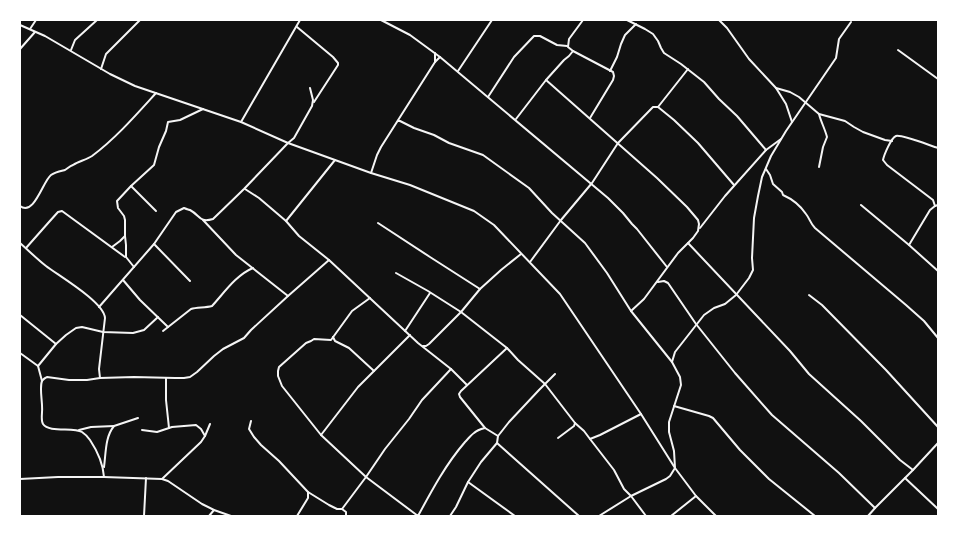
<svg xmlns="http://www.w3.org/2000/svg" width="958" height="536" font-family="Figtree,sans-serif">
	<rect width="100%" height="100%" fill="#111"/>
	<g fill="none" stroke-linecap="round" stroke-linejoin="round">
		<g stroke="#f5f5f5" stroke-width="2">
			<polyline points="381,20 410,35 440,57 608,198 623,213 632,224 637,229 667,267"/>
			<polyline points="627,20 645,29 653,34 658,41 661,48 664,53 681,64 704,82 719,99 737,116 766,150"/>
			<polyline points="719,20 727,28 749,59 776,88 786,104 792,122"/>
			<polyline points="20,25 45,36 110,74 135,86 241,122 288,143 371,173 410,185 474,211 494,225 560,294 641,414 675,468 696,496 716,516"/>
			<polyline points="297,27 333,57 338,63 338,65 314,102"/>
			<polyline points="30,29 36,20"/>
			<polyline points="20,49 35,32"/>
			<polyline points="71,50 75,40 97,20"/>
			<polyline points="898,50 938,79"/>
			<polyline points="573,51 613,72 614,76 613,80 590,118"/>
			<polyline points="435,62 435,53"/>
			<polyline points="101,69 106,54 140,20"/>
			<polyline points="458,71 492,20"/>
			<polyline points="610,71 617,57 621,44 625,35 636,24"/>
			<polyline points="546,80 657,178 687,207 698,220 699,224 698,231 693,238 678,253 644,299 631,311"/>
			<polyline points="776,88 790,92 799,97 819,114 845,121 854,127 863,132 885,140 892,141"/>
			<polyline points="488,97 514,57 534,36 540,36 557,45 567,46"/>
			<polyline points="658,107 688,69"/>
			<path d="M819 114C821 122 825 129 827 137L823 147 819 167"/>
			<polyline points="516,119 546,80 564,60 569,56 573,51 568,47 569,39 583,20"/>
			<polyline points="398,121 400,121 414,128 434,135 449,143 483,155 529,188 552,213 585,243 607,273 631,311 672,362 680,377 681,385 669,422 669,432 674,451 675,468 670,476 666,479 631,496 599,516"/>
			<polyline points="241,122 300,20"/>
			<path d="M766 169 770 175 773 184 782 192 783 195C792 199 800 205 806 214 810 219 810 223 815 228L906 305 924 321 938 338"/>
			<polyline points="371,173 377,155 381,147 435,62 440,57"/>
			<polyline points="131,186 156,211"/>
			<polyline points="245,189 259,198 286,221 299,236 329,260 418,343 451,369 467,385"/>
			<polyline points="861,205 909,245 938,271"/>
			<path d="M20 206C34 217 43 181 51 175 55 172 61 171 65 170 68 168 70 166 73 165 79 161 86 160 92 156 116 138 136 115 156 93"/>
			<path d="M935 206 933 200 887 165 883 160C884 155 891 138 896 136 901 134 931 146 938 148"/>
			<polyline points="203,220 236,255 288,296"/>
			<polyline points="286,221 335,160"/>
			<polyline points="378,223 430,257 480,289"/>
			<polyline points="700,228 725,196 766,150 781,139"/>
			<path d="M20 243C29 251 37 259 46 266 59 276 104 302 105 318L99 369 100 378"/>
			<polyline points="688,243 790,351 809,374 861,421 900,460 913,470"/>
			<polyline points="154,244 190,281"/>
			<polyline points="909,245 930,210 935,206 938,205"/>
			<polyline points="112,247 120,241 125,236"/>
			<polyline points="26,248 49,222 58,212 62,211 125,257"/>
			<polyline points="530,262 561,220 592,183 618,143 653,107 658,107 674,120 698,143 734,185"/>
			<polyline points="134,267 126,257 126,245 125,236 125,220 124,216 118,208 117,201 131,186 154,165 159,147 166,131 168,122 180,120 203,109"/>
			<polyline points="396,273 428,291 461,312 507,348 518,360 545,384 575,423 584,431 590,439 600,435 641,414"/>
			<polyline points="123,280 140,300 168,327"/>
			<polyline points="658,282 664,281 668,283 696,324 735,373 772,415 839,473 875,508"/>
			<polyline points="809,295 822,305 886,370 938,427"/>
			<path d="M370 298 352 311 331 340 314 339 311 341 306 343 279 367 278 371V376L282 386 321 435 366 477 418 516C432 490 446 464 465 442 468 439 471 435 474 433 477 430 481 429 485 428"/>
			<path d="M99 307 154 244 176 212 184 208C184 208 189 210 190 210 201 216 199 223 213 219L244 189 288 143 294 138 312 106 313 100 310 88"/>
			<polyline points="20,315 56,344 66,335 76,328 82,327 103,332 133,333 144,330 158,317"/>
			<path d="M163 331 191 309C197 307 205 308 212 306 224 293 236 275 253 268"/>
			<polyline points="405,331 430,293"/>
			<polyline points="333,337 335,341 349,348 374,371"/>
			<polyline points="423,346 426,346 429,344 461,312 480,289 501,270 521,254"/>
			<polyline points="20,353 38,366 42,381"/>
			<polyline points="672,362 675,352 704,315 714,308 725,304 736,295 749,278 753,270 752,258 754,218 758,196 762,177 771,156 786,131 836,58 839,39 851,22"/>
			<polyline points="38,366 56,344"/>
			<polyline points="166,378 166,400 169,428"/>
			<polyline points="674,406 709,416 713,418 740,450 769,479 815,516"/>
			<polyline points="251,421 249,429 254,437 261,445 279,461 308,492 329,505 337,509 342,509 346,512 346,516"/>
			<polyline points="79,430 91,427 114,426"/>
			<polyline points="142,430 157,432 172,427 196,425 201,429 205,436"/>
			<polyline points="321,435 358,387 410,335"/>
			<polyline points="498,436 485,428 460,397 459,394 461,391 507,348"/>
			<polyline points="558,438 574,426 575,423"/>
			<polyline points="590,439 614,470 624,489 631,496 646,516"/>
			<polyline points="497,443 579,516"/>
			<path d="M104 467C106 453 105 437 114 426L138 418"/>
			<path d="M104 477C103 463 98 452 90 440 88 437 85 434 82 432 73 427 49 433 43 424 41 421 42 415 42 412 43 403 39 388 42 381 44 378 44 379 47 377L69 380H87L100 378 134 377 175 378H184L190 377 197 372 214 356 223 349 244 338 251 330 288 296 329 260"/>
			<polyline points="905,478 938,509"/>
			<polyline points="20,479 58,477 104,477 162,479 168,481 202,504 214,510 231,516"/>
			<polyline points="162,479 201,442 205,436 210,424"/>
			<polyline points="468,482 515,516"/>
			<polyline points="342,509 366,477 385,449 409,419 422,400 451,369"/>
			<polyline points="144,516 146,478"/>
			<polyline points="209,516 214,510"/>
			<polyline points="297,516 308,498 308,492"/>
			<polyline points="450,516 456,507 468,482 481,462 497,443 498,436 509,422 539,390 555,374"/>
			<polyline points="671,516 696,496"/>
			<polyline points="868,516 875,508 913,470 938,443"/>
		</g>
	</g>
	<rect width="958" height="536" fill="none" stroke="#ffffff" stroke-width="42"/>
</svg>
